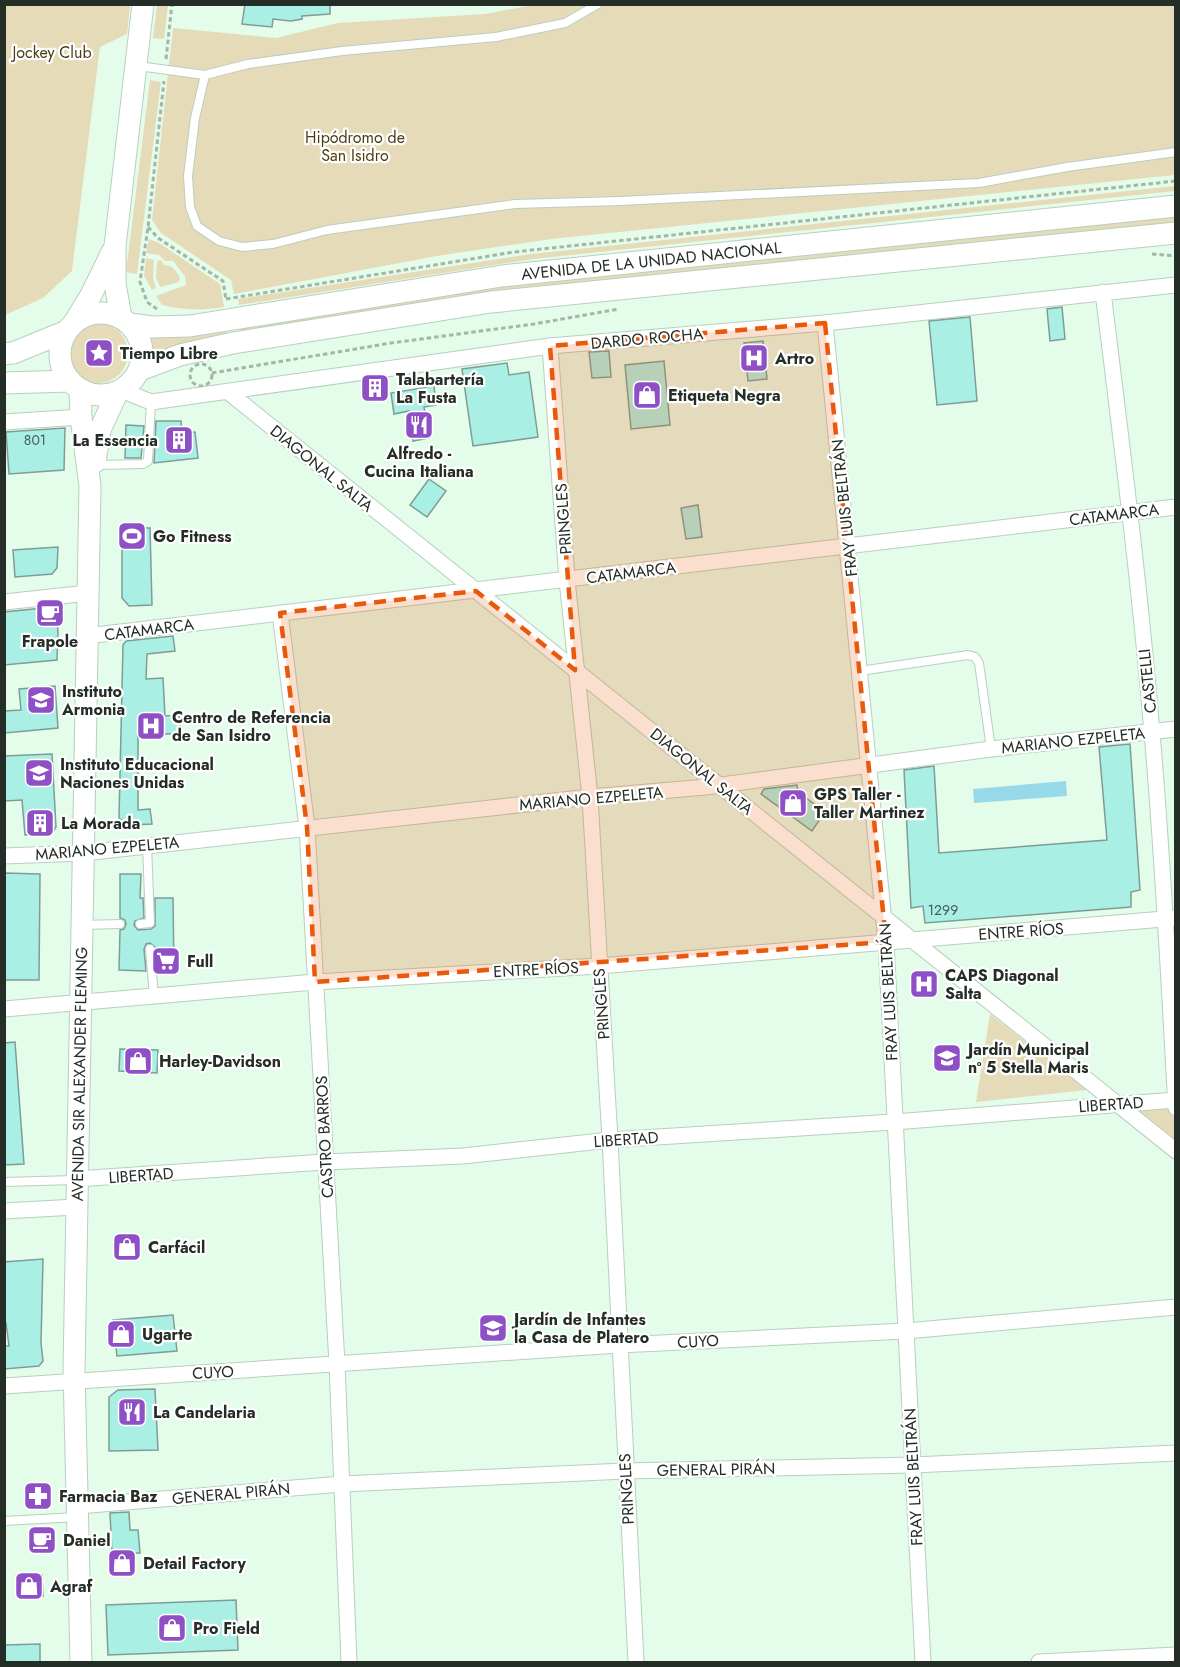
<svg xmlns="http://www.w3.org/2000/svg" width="1180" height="1667" font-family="Jost,sans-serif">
	<rect width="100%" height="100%" fill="#e4fcea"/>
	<g fill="#e6dbb9">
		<polygon points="5,4 130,5 127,34 100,47 72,271 43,298 5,315"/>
		<polygon points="538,4 1175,5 1175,175 551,239 437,256 234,294 231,280 161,233 152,220 173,28 276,38 338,23 485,14"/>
		<polygon points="157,5 168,5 164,39 153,38"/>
		<polygon points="150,80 161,82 137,274 126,272"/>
		<polygon points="1175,186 1175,191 533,259 239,305 238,299 531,254"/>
		<polygon points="1175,213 1175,224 241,338 240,327 479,288"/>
		<path d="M149 239 159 243 220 284 224 307C202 311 183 310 162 305L156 296 186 285 185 276 173 261H165L159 255 146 253Z"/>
		<polygon points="146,258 154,260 153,278 156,288 152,290 144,276"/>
		<path d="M161 260 164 265C173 265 176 271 180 278L179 282 160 287 156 277 157 261Z"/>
		<circle cx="98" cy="353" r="30"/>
		<polygon points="225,330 227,339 150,362 145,331"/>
		<polygon points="990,1014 1087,1090 976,1102"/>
		<polygon points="1116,1103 1176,1108 1175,1151"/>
	</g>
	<polygon fill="#96d9e9" points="1066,781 1067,796 974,803 973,789"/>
	<g fill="#aaefe4" stroke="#7e9d97" stroke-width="1.5">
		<polygon points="245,4 330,4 330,14 302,16 302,19 291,21 273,19 272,27 242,24"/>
		<polygon points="1062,307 1065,339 1050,341 1047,309"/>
		<polygon points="970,317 977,401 937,405 929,321"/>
		<polygon points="763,341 767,379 748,381 744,343"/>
		<polygon points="609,351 611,377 592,378 589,352"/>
		<polygon points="664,361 670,425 631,429 625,365"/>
		<polygon points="507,363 509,375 529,372 538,437 473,446 462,369"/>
		<polygon points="434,386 436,405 424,407 429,438 413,441 409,411 394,414 391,393"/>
		<polygon points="156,421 181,421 182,433 195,432 198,458 154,463"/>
		<polygon points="126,425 144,426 141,458 125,458"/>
		<polygon points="65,428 64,470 9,474 6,432"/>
		<polygon points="429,479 446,491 427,517 410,505"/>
		<polygon points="698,505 702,537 686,539 681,508"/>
		<polygon points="122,528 150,528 152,605 129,606 122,598"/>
		<polygon points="58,547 57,568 52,574 15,577 13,550"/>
		<polygon points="53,607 56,610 58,632 57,660 4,665 4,612"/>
		<polygon points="173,636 175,651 147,654 146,679 163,678 165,716 179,715 181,733 138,736 138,810 150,809 152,824 128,825 119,818 123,645 126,641"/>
		<polygon points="55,686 58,728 5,733 4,711 21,710 19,689"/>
		<polygon points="1130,744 1140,890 1131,892 1131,907 925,923 923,906 911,908 904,770 934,766 939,853 1107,840 1099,747"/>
		<polygon points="52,754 56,827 52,833 25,835 22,800 4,801 4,756"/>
		<polygon points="797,785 798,792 825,812 812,831 761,794 764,789"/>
		<polygon points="4,873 40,874 39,980 4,980"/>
		<polygon points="120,874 141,874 140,898 143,898 144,918 135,921 134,925 138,930 151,929 155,926 155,898 173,898 174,972 158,972 156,948 150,943 146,944 144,949 146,971 119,970 120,930 124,929 126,924 125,920 120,918"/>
		<polygon points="15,1042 24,1164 4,1165 4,1043"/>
		<polygon points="120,1049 158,1050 157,1073 119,1071"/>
		<polygon points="43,1259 41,1343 43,1361 39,1366 4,1369 4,1346 9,1346 6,1323 4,1323 4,1262"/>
		<polygon points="173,1315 177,1351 117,1356 113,1320"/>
		<polygon points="155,1389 158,1450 109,1451 109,1397 118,1390"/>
		<polygon points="129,1512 130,1530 138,1530 140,1553 131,1553 132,1572 113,1573 110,1513"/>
		<polygon points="42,1575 43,1596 17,1597 16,1576"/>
		<polygon points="236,1600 238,1650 108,1655 106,1605"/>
		<polygon points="40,1644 40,1662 4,1662 4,1645"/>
	</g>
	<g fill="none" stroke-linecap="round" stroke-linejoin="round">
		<g stroke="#b8cfbe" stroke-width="10">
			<g id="service">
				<polyline points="138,66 205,75 248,64 342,51 496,37 565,23 598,4"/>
				<polyline points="205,75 195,118 188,176 190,207 197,226 219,241 242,247 273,244 327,230 515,204 620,201 979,183 1067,167 1176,152"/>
				<polyline points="96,465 143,464 148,461 151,402"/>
				<polyline points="860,671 968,655 975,657 979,663 991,749"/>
				<polyline points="140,924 150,923 147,845"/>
				<polyline points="82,925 120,924"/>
				<polyline points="150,949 154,996"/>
				<polyline points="4,1182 75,1180"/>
				<polyline points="4,1521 77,1517"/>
			</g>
		</g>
		<g stroke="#b8cfbe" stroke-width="17">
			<g id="minor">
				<path d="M1103 292C1121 439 1140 586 1152 733 1163 858 1169 983 1176 1108"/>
				<polyline points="825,323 886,942 923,1662"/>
				<polyline points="550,346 567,580 590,797 610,1140 636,1662"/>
				<polyline points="121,390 151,402 550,346 825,323 1176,285"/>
				<polyline points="228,392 1176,1151"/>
				<polyline points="4,422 81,417"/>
				<polyline points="4,602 88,593"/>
				<polyline points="280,613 307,827 337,1364 349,1662"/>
				<polyline points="87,636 1176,507"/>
				<polyline points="4,856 84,853 590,797 706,787 991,749 1176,729"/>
				<polyline points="4,1009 315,982 599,966 1176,918"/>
				<polyline points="76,1179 325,1162 463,1156 610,1140 894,1122 1176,1100"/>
				<polyline points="4,1211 76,1207"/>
				<polyline points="4,1386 619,1345 906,1331 1176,1307"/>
				<polyline points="78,1506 342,1484 625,1471 913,1465 1176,1453"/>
				<polyline points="1039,1662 1176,1655"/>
			</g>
		</g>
		<g stroke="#b8cfbe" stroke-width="23">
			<g id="secondary">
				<circle cx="101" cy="354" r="41"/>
				<polyline points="121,317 115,284 115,246 143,4"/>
				<polyline points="74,323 91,295 112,252"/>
				<path id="s1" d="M130 324 153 327 190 326 502 276 1176 206"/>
				<polyline points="4,354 13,353 67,331"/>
				<polyline points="140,370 180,355 233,343 491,302 1176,233"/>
				<polyline points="4,383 70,381"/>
				<polyline points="80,389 81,417 90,486 74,1370 81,1662"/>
				<polyline points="95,462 100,430 117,393"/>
			</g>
		</g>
		<g stroke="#a3b6a7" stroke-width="3" stroke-dasharray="4.5 3" stroke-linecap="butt">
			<polyline points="166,59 172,4"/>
			<polyline points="148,227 158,238 223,281 226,300"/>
			<polyline points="1152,254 1176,256"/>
			<polyline points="226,299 514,252 1176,181"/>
			<polyline points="157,309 147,302 140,282 148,227 164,81"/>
			<circle cx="201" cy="375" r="11"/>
			<polyline points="212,373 391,343 534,324 619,309"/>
		</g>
		<use href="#service" stroke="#fff" stroke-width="8"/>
		<use href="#minor" stroke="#fff" stroke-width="15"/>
		<use href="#secondary" stroke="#fff" stroke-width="21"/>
	</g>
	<path fill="#e8590c" fill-opacity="0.2" stroke="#e8590c" stroke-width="4.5" stroke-dasharray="12 8" stroke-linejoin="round" d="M825 323 886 942 315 982 307 827 280 613 476 591 575 670 550 346Z"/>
	<defs>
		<g id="sight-square" transform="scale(1.5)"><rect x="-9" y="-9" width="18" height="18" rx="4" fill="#8f50c6" stroke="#fff"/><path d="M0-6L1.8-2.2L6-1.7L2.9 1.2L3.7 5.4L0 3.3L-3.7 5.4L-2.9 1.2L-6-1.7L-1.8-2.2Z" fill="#fff"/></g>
		<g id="hospital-square" transform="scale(1.5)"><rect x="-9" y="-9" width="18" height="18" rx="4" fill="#8f50c6" stroke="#fff"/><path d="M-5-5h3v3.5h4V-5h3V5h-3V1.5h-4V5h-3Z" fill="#fff"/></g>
		<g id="building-square" transform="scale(1.5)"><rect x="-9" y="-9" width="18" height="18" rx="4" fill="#8f50c6" stroke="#fff"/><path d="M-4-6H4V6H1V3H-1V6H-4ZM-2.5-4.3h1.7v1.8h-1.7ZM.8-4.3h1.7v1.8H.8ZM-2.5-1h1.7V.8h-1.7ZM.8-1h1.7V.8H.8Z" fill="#fff"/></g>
		<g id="shop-square" transform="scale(1.5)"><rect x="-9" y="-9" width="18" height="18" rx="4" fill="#8f50c6" stroke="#fff"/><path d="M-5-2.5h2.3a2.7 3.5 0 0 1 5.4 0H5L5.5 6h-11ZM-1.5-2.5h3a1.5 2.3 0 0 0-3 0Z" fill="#fff"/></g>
		<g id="restaurant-square" transform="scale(1.5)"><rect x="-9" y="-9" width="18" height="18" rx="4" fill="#8f50c6" stroke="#fff"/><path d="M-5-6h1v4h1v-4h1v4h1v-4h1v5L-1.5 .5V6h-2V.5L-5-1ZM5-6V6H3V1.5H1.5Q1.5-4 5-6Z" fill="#fff"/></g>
		<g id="stadium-square" transform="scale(1.5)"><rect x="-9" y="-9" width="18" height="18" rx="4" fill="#8f50c6" stroke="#fff"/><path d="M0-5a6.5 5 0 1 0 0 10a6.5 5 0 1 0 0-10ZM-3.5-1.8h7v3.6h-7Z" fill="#fff"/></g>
		<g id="cafe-square" transform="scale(1.5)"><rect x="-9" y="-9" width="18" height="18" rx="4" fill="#8f50c6" stroke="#fff"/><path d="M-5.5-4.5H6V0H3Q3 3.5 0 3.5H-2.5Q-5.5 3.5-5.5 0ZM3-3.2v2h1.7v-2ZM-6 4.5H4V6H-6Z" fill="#fff"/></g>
		<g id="school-square" transform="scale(1.5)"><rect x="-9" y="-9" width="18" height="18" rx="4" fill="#8f50c6" stroke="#fff"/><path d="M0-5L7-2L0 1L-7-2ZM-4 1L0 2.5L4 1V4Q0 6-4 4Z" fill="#fff"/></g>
		<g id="supermarket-square" transform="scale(1.5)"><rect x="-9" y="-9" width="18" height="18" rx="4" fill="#8f50c6" stroke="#fff"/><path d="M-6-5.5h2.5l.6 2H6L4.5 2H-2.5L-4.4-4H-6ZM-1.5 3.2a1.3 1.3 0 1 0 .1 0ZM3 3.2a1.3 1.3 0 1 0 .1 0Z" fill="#fff"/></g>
		<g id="pharmacy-square" transform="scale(1.5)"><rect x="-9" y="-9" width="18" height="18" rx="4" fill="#8f50c6" stroke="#fff"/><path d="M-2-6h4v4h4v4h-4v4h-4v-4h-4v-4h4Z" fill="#fff"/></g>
	</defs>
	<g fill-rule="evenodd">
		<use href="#sight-square" x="99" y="353"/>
		<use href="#hospital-square" x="754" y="358"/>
		<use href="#building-square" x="375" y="388"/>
		<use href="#shop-square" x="647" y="395"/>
		<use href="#restaurant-square" x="419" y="425"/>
		<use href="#building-square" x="179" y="440"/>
		<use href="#stadium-square" x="132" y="536"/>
		<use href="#cafe-square" x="50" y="613"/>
		<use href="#school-square" x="41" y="700"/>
		<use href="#hospital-square" x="151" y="726"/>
		<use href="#school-square" x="39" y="773"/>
		<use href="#shop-square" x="793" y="803"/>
		<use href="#building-square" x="40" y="823"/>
		<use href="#supermarket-square" x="166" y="961"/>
		<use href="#hospital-square" x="924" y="984"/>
		<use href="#school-square" x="947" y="1058"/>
		<use href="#shop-square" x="138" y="1061"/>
		<use href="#shop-square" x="127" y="1247"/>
		<use href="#school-square" x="493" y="1328"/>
		<use href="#shop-square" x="121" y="1334"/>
		<use href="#restaurant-square" x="132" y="1412"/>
		<use href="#pharmacy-square" x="38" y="1496"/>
		<use href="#cafe-square" x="42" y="1540"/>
		<use href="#shop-square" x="122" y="1563"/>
		<use href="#shop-square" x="29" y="1586"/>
		<use href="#shop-square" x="172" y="1628"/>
	</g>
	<g text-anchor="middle" stroke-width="4.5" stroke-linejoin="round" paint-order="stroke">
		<g font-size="14" fill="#465e56">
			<text x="35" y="445">801</text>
			<text x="943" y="915">1299</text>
		</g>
		<g font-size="16" fill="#4b3e15" stroke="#fff">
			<text x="52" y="58">Jockey Club</text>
			<text x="355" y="143">Hipódromo de<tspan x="355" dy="18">San Isidro</tspan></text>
		</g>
		<g font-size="16" fill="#242d26" stroke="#fff">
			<text dy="6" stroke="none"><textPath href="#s1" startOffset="526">AVENIDA DE LA UNIDAD NACIONAL</textPath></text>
			<text transform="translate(647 338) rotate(-5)" y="6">DARDO ROCHA</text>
			<text transform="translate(322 468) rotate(39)" y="6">DIAGONAL SALTA</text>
			<text transform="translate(844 508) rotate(-96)" y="6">FRAY LUIS BELTRÁN</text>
			<text transform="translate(1114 514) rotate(-7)" y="6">CATAMARCA</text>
			<text transform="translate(563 519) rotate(-94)" y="6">PRINGLES</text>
			<text transform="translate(631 572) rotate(-7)" y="6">CATAMARCA</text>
			<text transform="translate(149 629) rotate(-7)" y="6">CATAMARCA</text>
			<text transform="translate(1147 681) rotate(-96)" y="6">CASTELLI</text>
			<text transform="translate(1073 740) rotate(-6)" y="6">MARIANO EZPELETA</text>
			<text transform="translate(702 771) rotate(39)" y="6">DIAGONAL SALTA</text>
			<text transform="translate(591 798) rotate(-5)" y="6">MARIANO EZPELETA</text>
			<text transform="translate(107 848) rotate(-5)" y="6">MARIANO EZPELETA</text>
			<text transform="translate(1021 931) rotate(-4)" y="6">ENTRE RÍOS</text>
			<text transform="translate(536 969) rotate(-3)" y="6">ENTRE RÍOS</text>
			<text transform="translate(888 992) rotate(-93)" y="6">FRAY LUIS BELTRÁN</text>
			<text transform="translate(601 1004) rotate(-94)" y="6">PRINGLES</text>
			<text transform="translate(79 1074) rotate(-89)" y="6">AVENIDA SIR ALEXANDER FLEMING</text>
			<text transform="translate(1111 1104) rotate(-4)" y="6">LIBERTAD</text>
			<text transform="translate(324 1137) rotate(-93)" y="6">CASTRO BARROS</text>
			<text transform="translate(626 1139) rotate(-4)" y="6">LIBERTAD</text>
			<text transform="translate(141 1175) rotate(-4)" y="6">LIBERTAD</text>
			<text transform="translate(698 1341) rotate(-3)" y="6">CUYO</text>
			<text transform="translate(213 1372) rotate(-3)" y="6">CUYO</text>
			<text transform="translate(716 1469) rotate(-1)" y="6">GENERAL PIRÁN</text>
			<text transform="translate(913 1477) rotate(-93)" y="6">FRAY LUIS BELTRÁN</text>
			<text transform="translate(626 1489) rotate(-93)" y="6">PRINGLES</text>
			<text transform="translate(231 1493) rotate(-5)" y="6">GENERAL PIRÁN</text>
		</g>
		<g font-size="16" font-weight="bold" fill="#242d26" stroke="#fff" text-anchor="start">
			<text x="120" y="359">Tiempo Libre</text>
			<text x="775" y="364">Artro</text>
			<text x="396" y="385">Talabartería<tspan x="396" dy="18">La Fusta</tspan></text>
			<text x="668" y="401">Etiqueta Negra</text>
			<text x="158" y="446" text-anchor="end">La Essencia</text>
			<text x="419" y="459" text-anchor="middle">Alfredo -<tspan x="419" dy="18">Cucina Italiana</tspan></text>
			<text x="153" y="542">Go Fitness</text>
			<text x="50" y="647" text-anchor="middle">Frapole</text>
			<text x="62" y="697">Instituto<tspan x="62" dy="18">Armonia</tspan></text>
			<text x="172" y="723">Centro de Referencia<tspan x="172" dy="18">de San Isidro</tspan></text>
			<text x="60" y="770">Instituto Educacional<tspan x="60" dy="18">Naciones Unidas</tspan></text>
			<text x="814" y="800">GPS Taller -<tspan x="814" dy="18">Taller Martinez</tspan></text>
			<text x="61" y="829">La Morada</text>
			<text x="187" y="967">Full</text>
			<text x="945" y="981">CAPS Diagonal<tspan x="945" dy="18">Salta</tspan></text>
			<text x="968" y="1055">Jardín Municipal<tspan x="968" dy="18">nº 5 Stella Maris</tspan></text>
			<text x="159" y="1067">Harley-Davidson</text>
			<text x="148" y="1253">Carfácil</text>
			<text x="514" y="1325">Jardín de Infantes<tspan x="514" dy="18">la Casa de Platero</tspan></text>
			<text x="142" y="1340">Ugarte</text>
			<text x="153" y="1418">La Candelaria</text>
			<text x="59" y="1502">Farmacia Baz</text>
			<text x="63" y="1546">Daniel</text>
			<text x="143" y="1569">Detail Factory</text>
			<text x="50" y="1592">Agraf</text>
			<text x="193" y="1634">Pro Field</text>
		</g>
	</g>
	<rect width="1180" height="1667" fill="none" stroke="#242d26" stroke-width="12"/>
</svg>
